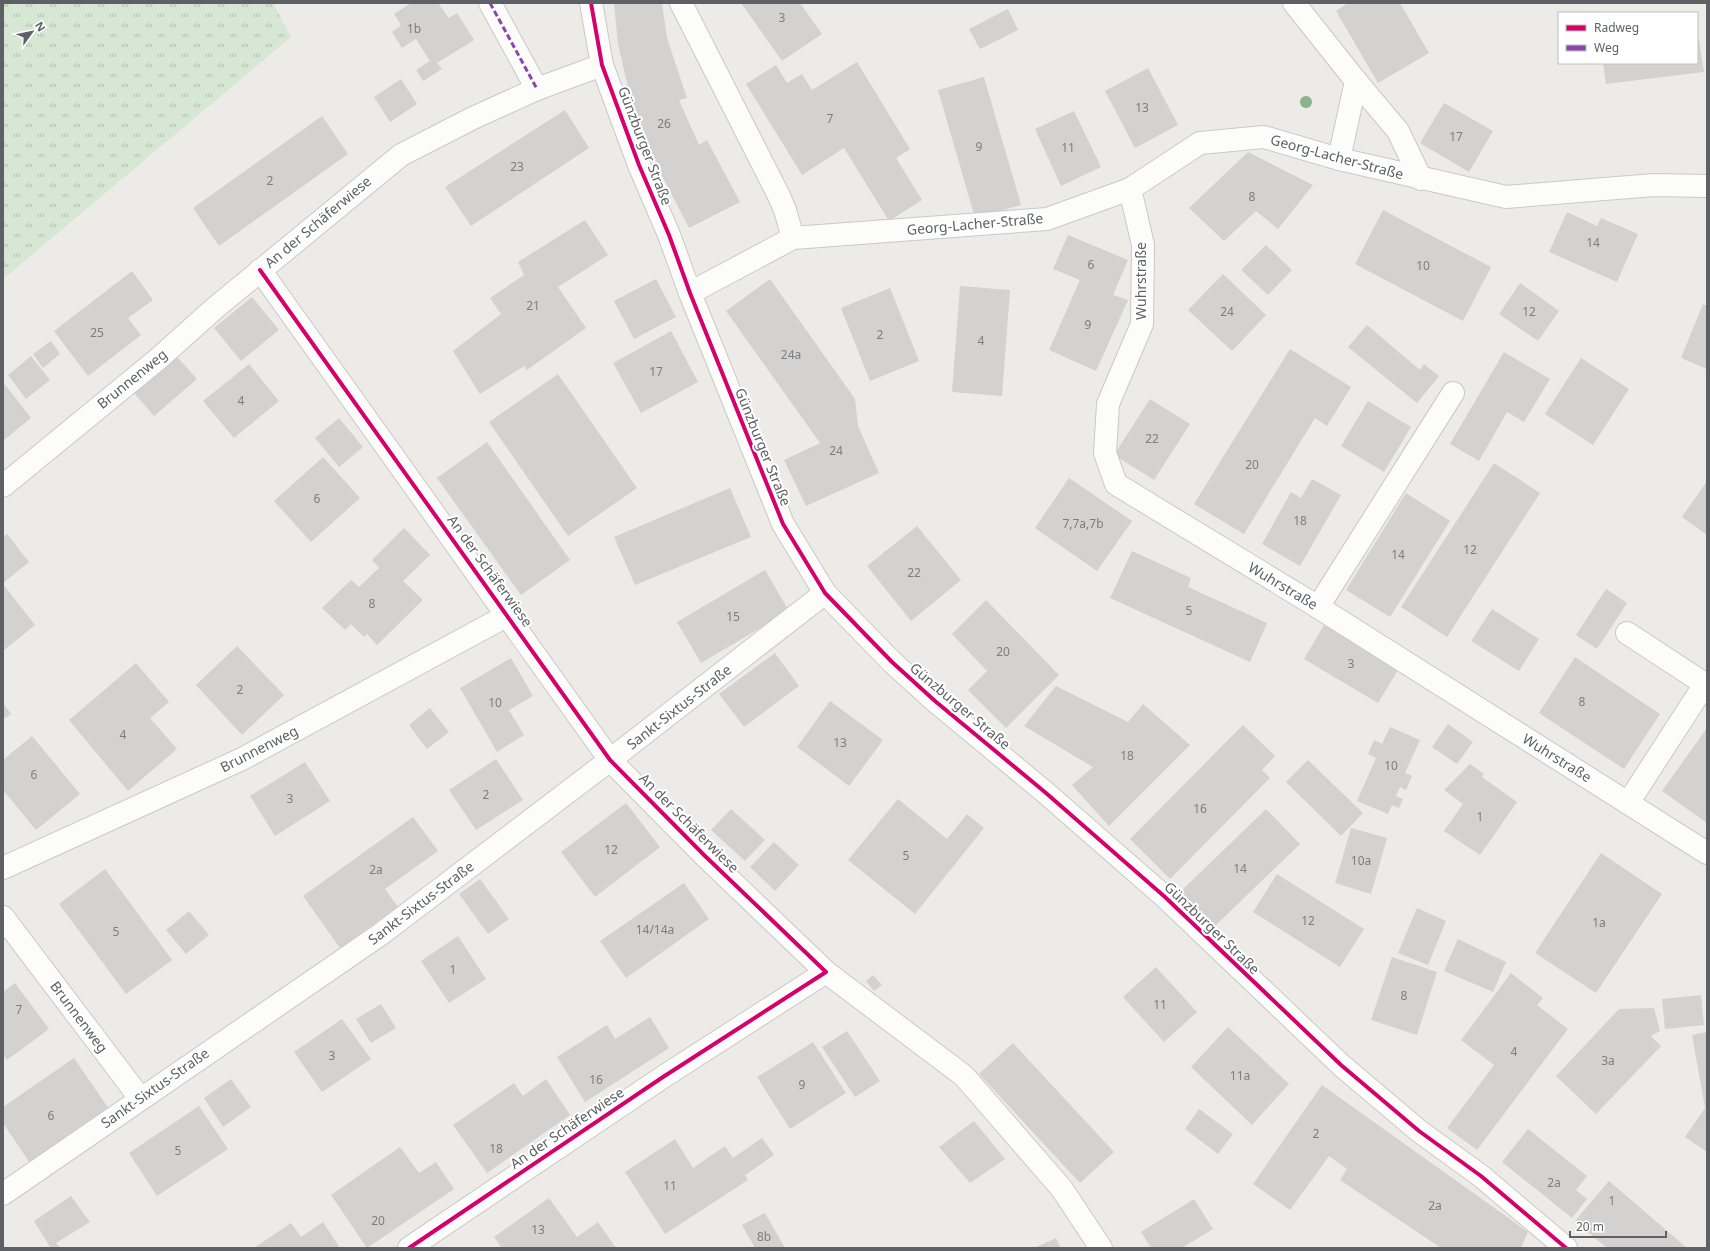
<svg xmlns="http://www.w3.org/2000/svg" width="1710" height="1251" font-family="'Noto Sans',sans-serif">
	<defs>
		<pattern id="grass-tufts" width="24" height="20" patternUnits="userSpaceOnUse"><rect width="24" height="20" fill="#d6e7d3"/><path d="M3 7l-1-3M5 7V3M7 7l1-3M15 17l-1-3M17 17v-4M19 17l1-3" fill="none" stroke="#b1bfaf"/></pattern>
	</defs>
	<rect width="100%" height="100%" fill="#ecebe7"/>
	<polygon fill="url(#grass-tufts)" points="3,3 273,3 291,37 3,279"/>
	<g fill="#d3d2d0">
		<polygon points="411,3 438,3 449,18 457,13 474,40 437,63 442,69 423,81 416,70 430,61 416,39 402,48 392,32 401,25 394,14"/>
		<polygon points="614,3 662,3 667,38 687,98 679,100 699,145 707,140 740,202 689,228 657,166 633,109 618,44"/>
		<polygon points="741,3 800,3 822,34 782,61"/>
		<polygon points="1348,3 1400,3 1429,53 1378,83 1336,11"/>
		<polygon points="1008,9 1018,30 980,49 969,29"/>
		<polygon points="1697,26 1704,72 1606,84 1603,63 1697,63"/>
		<polygon points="857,62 910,149 896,158 922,200 889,221 844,148 802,175 746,84 776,65 787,83 802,74 812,90"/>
		<polygon points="1148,68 1178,125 1135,148 1105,91"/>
		<polygon points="984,77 1021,205 975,218 938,90"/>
		<polygon points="401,79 417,104 390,122 374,97"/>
		<polygon points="1444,103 1493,131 1469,172 1420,143"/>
		<polygon points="565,110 589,148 471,226 445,187"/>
		<polygon points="1074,111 1101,167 1061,186 1035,129"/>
		<polygon points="322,116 348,154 219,246 193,208"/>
		<polygon points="1248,152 1313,185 1278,229 1256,211 1224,241 1189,208"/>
		<polygon points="1383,210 1491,267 1463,321 1355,264"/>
		<polygon points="1567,212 1597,226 1601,218 1638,234 1617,282 1549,252"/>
		<polygon points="585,220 608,255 558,287 586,328 527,370 524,366 480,394 453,351 501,314 490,298 524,275 518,262"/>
		<polygon points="1068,235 1128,260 1113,295 1128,300 1096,371 1049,350 1080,280 1053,269"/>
		<polygon points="1266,245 1292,270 1268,295 1241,270"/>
		<polygon points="132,271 153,300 128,318 141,335 88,376 54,331"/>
		<polygon points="1223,274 1266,315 1232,351 1188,310"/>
		<polygon points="656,279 676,317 634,339 614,301"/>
		<polygon points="770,279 855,399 858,426 879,473 806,506 784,460 820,443 726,311"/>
		<polygon points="1520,283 1559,311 1538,341 1499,314"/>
		<polygon points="960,286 1010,290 1002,396 952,392"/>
		<polygon points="890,288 919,361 870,381 841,308"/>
		<polygon points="252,297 279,330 241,361 214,328"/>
		<polygon points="1703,304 1707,306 1707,369 1681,358"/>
		<polygon points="1367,325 1420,370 1424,364 1439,376 1417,403 1348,347"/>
		<polygon points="671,331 698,382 641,413 613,363"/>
		<polygon points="51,341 60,354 43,368 33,354"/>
		<polygon points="1290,349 1351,387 1327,426 1315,418 1244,534 1194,504"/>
		<polygon points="1504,352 1550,379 1524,422 1507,412 1479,461 1450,444"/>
		<polygon points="31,356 50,380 26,399 8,375"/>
		<polygon points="176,356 197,379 154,416 134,393"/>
		<polygon points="1581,358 1629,389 1593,445 1545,414"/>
		<polygon points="249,364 279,401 234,438 203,401"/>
		<polygon points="558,374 637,488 568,536 489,422"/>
		<polygon points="3,382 31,418 3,441"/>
		<polygon points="1150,399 1190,424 1154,480 1114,455"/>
		<polygon points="1368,401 1411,427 1384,472 1341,446"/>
		<polygon points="339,418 363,447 339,467 315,438"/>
		<polygon points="487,442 570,560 521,595 437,478"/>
		<polygon points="323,457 360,498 311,542 274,501"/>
		<polygon points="1494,463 1540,493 1447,637 1401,607"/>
		<polygon points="1069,478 1132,521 1097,571 1035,528"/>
		<polygon points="1312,479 1341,495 1300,566 1262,544 1291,492 1301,498"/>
		<polygon points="1707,481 1707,535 1682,517"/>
		<polygon points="730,488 751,537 635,585 614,537"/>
		<polygon points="1406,493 1450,521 1390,617 1346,590"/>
		<polygon points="917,526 961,580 911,621 867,566"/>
		<polygon points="404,528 430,555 403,581 423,600 377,645 367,634 364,637 351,624 345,630 322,608 351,580 359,587 379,568 372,560"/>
		<polygon points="7,534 29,562 3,583 3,537"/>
		<polygon points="1132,551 1191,578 1188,587 1267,623 1250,662 1110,598"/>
		<polygon points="765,570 789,611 701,663 677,622"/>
		<polygon points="3,584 35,625 3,651"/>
		<polygon points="1606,589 1627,603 1597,649 1576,635"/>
		<polygon points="986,600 1059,675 1006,728 968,690 987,671 952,634"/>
		<polygon points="1492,609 1539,639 1519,671 1471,641"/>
		<polygon points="1324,625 1398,670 1378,703 1304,659"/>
		<polygon points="237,646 284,695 242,735 196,685"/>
		<polygon points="775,653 799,686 744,727 719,694"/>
		<polygon points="1575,657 1660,714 1624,769 1539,713"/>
		<polygon points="511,658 533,696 509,710 524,735 497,752 460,688"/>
		<polygon points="136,663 169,702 150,718 177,749 128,791 69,720"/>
		<polygon points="1056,686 1128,722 1143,704 1190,745 1109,826 1072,785 1093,767 1024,726"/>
		<polygon points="830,701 883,740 849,786 797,747"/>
		<polygon points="3,703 11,714 3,719"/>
		<polygon points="430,708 449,732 427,749 409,725"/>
		<polygon points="1448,724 1473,742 1457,764 1432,747"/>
		<polygon points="1243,725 1275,756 1262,770 1270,778 1170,879 1130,839"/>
		<polygon points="1390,727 1420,740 1405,773 1412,776 1406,790 1400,787 1396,796 1403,799 1399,808 1392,805 1388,814 1357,801 1376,758 1368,754 1374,740 1382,744"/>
		<polygon points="1707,728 1707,823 1662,791"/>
		<polygon points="32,736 80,794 36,830 3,790 3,760"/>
		<polygon points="496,759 523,800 476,830 449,790"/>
		<polygon points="1308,760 1363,813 1341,836 1286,782"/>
		<polygon points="305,762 330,801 275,836 250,796"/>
		<polygon points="1470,764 1484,774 1482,777 1517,802 1480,855 1444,831 1463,804 1444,790"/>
		<polygon points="898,799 947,839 967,814 984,828 915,914 848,860"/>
		<polygon points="626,803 660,847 595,897 561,852"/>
		<polygon points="731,809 765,840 745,861 711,830"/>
		<polygon points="1266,809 1300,844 1213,928 1179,893"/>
		<polygon points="413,817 438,851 385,889 398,907 340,948 303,896"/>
		<polygon points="1351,828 1387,838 1371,894 1335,883"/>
		<polygon points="774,842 799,865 775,891 750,867"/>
		<polygon points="1601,853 1662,894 1596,993 1535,953"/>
		<polygon points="105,869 172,960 126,994 59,904"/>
		<polygon points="1277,874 1364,929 1340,967 1253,912"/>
		<polygon points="480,879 509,919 488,934 459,894"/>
		<polygon points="684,883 709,919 626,978 600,941"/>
		<polygon points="1417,908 1446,921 1428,965 1398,953"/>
		<polygon points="189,911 209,935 186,954 166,930"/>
		<polygon points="458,936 486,979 449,1003 421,961"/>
		<polygon points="1458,939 1506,962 1493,992 1444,971"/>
		<polygon points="1392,957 1437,972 1417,1035 1371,1020"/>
		<polygon points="1156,967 1197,1012 1164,1042 1123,997"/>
		<polygon points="1511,973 1543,998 1537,1005 1568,1029 1477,1150 1447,1128 1494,1065 1461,1040"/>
		<polygon points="873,975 882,985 874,991 866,981"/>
		<polygon points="15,983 49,1029 7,1060 3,1055 3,992"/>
		<polygon points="1701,995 1704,1025 1665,1029 1662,999"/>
		<polygon points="381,1004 396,1028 371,1043 356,1019"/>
		<polygon points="1654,1008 1660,1031 1651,1036 1661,1046 1596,1114 1556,1076 1619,1009"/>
		<polygon points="650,1017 669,1048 585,1102 557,1057 607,1025 615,1039"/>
		<polygon points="342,1019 371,1059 322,1092 294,1052"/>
		<polygon points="1228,1027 1289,1084 1252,1125 1191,1067"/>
		<polygon points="847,1031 880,1081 855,1097 822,1047"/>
		<polygon points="1707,1032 1707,1152 1685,1137 1705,1108 1692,1035"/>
		<polygon points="813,1042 846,1093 790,1129 757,1077"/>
		<polygon points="1013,1043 1114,1152 1080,1183 979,1074"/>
		<polygon points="74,1058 109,1109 30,1163 3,1123 3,1107"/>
		<polygon points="231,1079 251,1107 223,1127 204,1098"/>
		<polygon points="546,1079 570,1115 487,1173 453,1125 514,1083 523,1096"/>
		<polygon points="1322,1085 1528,1232 1521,1248 1441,1248 1340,1180 1347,1169 1329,1156 1290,1210 1253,1184"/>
		<polygon points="199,1106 228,1149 157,1196 129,1153"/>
		<polygon points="1199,1109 1233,1134 1218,1154 1185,1129"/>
		<polygon points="974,1121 1005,1159 970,1183 939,1147"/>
		<polygon points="1528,1129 1587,1176 1576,1190 1587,1199 1572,1218 1502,1162"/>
		<polygon points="762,1138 774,1155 745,1175 748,1180 665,1234 625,1172 675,1139 693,1168 725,1146 733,1158"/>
		<polygon points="400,1147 419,1173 436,1162 454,1189 367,1248 331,1195"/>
		<polygon points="1609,1181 1687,1248 1607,1248 1575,1221"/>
		<polygon points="71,1196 90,1222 56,1243 60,1248 48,1248 50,1247 34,1221"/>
		<polygon points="549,1198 577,1237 598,1222 616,1248 502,1248 494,1237"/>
		<polygon points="1194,1199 1213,1229 1182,1248 1151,1248 1141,1232"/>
		<polygon points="765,1213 785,1248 755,1248 742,1225"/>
		<polygon points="323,1222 340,1248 254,1248 291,1223 301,1237"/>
		<polygon points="1056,1238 1061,1248 1034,1248"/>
	</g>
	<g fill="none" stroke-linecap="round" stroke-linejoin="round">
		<g stroke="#c9c9c9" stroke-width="24">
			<g id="minor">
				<polyline points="490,3 537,89"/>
				<polyline points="591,3 602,65 639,165 669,235 690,293 783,524 825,593 892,662 935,701 1046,793 1165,897 1341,1065 1419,1131 1481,1176 1566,1248"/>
				<polyline points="681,3 779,196 785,210 793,238"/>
				<polyline points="1294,3 1356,81 1398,131 1421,179"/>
				<polyline points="1339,159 1356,81"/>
				<polyline points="1130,189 1143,245 1142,324 1108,404 1105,453 1116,484 1318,607 1707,853"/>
				<polyline points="260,270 610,760 704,855 826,972 663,1077 409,1248"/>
				<polyline points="690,293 793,238 1047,219 1130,189 1200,143 1264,137 1339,159 1506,197 1654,185 1707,186"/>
				<polyline points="3,486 158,359 215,308 401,155 473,118 537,89 602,65"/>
				<polyline points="1318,607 1453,393"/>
				<polyline points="1627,633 1705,684 1628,803"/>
				<polyline points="3,868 242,759 508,615"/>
				<polyline points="3,917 140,1098"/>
				<polyline points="826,972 964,1076 1062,1189 1101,1248"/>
				<polyline points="3,1194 381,934 610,760 825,593"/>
			</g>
		</g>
		<use href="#minor" stroke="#fcfcfb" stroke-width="22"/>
		<polyline stroke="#8e44ad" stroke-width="3" stroke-dasharray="6 3" stroke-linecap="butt" points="490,3 537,89"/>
		<g stroke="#fff" stroke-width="6">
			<g id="cycleway">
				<polyline points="591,3 602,65 639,165 669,235 690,293 783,524 825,593 892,662 935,701 1046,793 1165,897 1341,1065 1419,1131 1481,1176 1566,1248"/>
				<polyline points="260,270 610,760 704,855 826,972 663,1077 409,1248"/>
			</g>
		</g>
		<use href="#cycleway" stroke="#d6006c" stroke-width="4"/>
	</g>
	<circle fill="#8bb28a" cx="1306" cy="102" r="6"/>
	<g text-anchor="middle" stroke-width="4" stroke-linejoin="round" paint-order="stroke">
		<g font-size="12" fill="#7c7e80">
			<text x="782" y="22">3</text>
			<text x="414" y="33">1b</text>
			<text x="1142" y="112">13</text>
			<text x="830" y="123">7</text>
			<text x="664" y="128">26</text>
			<text x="1456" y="141">17</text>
			<text x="979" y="151">9</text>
			<text x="1068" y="152">11</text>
			<text x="517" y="171">23</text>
			<text x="270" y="185">2</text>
			<text x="1252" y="201">8</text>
			<text x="1593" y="247">14</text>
			<text x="1091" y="269">6</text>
			<text x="1423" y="270">10</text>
			<text x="533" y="310">21</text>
			<text x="1227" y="316">24</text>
			<text x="1529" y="316">12</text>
			<text x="1088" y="329">9</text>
			<text x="97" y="337">25</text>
			<text x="880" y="339">2</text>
			<text x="981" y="345">4</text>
			<text x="791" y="359">24a</text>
			<text x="656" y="376">17</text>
			<text x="241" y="405">4</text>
			<text x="1152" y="443">22</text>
			<text x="836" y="455">24</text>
			<text x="1252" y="469">20</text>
			<text x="317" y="503">6</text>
			<text x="1300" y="525">18</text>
			<text x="1083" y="528">7,7a,7b</text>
			<text x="1470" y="554">12</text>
			<text x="1398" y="559">14</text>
			<text x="914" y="577">22</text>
			<text x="372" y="608">8</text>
			<text x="1189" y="615">5</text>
			<text x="733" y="621">15</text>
			<text x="1003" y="656">20</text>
			<text x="1351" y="668">3</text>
			<text x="240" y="694">2</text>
			<text x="1582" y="706">8</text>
			<text x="495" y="707">10</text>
			<text x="123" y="739">4</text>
			<text x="840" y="747">13</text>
			<text x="1127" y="760">18</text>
			<text x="1391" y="770">10</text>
			<text x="34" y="779">6</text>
			<text x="486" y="799">2</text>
			<text x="290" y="803">3</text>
			<text x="1200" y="813">16</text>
			<text x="1480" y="821">1</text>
			<text x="611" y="854">12</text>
			<text x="906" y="860">5</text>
			<text x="1361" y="865">10a</text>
			<text x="1240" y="873">14</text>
			<text x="376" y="874">2a</text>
			<text x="1308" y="925">12</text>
			<text x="1599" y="927">1a</text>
			<text x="655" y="934">14/14a</text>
			<text x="116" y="936">5</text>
			<text x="453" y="974">1</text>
			<text x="1404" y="1000">8</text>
			<text x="1160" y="1009">11</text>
			<text x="19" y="1014">7</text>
			<text x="1514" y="1056">4</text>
			<text x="332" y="1060">3</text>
			<text x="1608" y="1065">3a</text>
			<text x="1240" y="1080">11a</text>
			<text x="596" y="1084">16</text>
			<text x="802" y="1089">9</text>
			<text x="51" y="1120">6</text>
			<text x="1316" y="1138">2</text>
			<text x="496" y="1153">18</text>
			<text x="178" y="1155">5</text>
			<text x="1554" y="1187">2a</text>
			<text x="670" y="1190">11</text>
			<text x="1612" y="1205">1</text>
			<text x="1435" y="1210">2a</text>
			<text x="378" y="1225">20</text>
			<text x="538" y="1234">13</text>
			<text x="764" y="1241">8b</text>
		</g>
		<g font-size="14" fill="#5d6064" stroke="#fff">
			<text transform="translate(645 146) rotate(69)" y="5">Günzburger Straße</text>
			<text transform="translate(1337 157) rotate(15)" y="5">Georg-Lacher-Straße</text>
			<text transform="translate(318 222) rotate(-40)" y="5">An der Schäferwiese</text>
			<text transform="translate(975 224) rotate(-5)" y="5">Georg-Lacher-Straße</text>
			<text transform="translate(1141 281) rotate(-90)" y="5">Wuhrstraße</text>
			<text transform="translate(132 379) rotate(-39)" y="5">Brunnenweg</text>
			<text transform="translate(763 447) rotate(68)" y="5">Günzburger Straße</text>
			<text transform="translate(490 571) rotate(54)" y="5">An der Schäferwiese</text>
			<text transform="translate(1283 586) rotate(31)" y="5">Wuhrstraße</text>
			<text transform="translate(960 706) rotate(40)" y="5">Günzburger Straße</text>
			<text transform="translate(679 707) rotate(-38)" y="5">Sankt-Sixtus-Straße</text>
			<text transform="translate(259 749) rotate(-27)" y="5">Brunnenweg</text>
			<text transform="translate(1557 758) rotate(32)" y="5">Wuhrstraße</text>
			<text transform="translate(689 823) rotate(45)" y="5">An der Schäferwiese</text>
			<text transform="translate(421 903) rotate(-37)" y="5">Sankt-Sixtus-Straße</text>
			<text transform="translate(1212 928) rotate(44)" y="5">Günzburger Straße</text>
			<text transform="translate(79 1017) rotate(53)" y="5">Brunnenweg</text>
			<text transform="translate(155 1088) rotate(-35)" y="5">Sankt-Sixtus-Straße</text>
			<text transform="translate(567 1128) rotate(-34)" y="5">An der Schäferwiese</text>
		</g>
	</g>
	<rect width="1710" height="1251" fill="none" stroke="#5d6064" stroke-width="8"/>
	<rect x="1558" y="12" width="140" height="52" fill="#ffffff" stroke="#bebfc1"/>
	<rect x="1566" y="25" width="20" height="6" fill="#d6006c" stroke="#bebfc1"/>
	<text x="1594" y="32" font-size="12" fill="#5d6064">Radweg</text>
	<rect x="1566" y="45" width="20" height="6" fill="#8e44ad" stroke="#bebfc1"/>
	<text x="1594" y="52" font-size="12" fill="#5d6064">Weg</text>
	<g transform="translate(32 32) rotate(57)" stroke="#ffffff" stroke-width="3" paint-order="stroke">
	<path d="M0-3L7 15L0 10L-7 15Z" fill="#5d6064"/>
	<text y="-6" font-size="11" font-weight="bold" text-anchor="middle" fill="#5d6064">N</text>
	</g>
	<path d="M1570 1231v6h96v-6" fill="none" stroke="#5d6064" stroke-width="2"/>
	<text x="1576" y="1231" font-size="12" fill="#5d6064" stroke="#ffffff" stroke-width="3" paint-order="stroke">20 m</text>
</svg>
